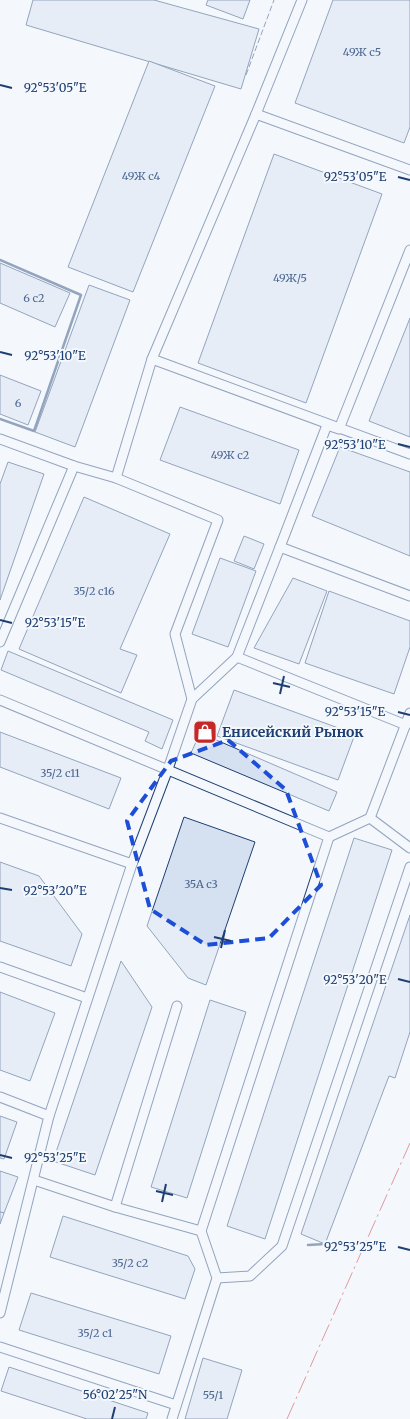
<svg xmlns="http://www.w3.org/2000/svg" width="410" height="1419" font-family="Merriweather,serif">
	<rect width="100%" height="100%" fill="#f4f7fb"/>
	<g fill="#d5e0f0" stroke="#1d3f73">
		<polygon points="33,0 154,0 259,29 241,89 26,25"/>
		<polygon points="208,0 250,0 243,19 206,5"/>
		<polygon points="333,0 410,0 410,127 404,143 295,103"/>
		<polygon points="149,61 215,86 133,292 68,267"/>
		<polygon points="274,154 382,194 306,403 198,363"/>
		<polygon points="0,263 70,293 55,327 0,303"/>
		<polygon points="89,285 130,300 75,447 35,432"/>
		<polygon points="410,318 410,437 369,421"/>
		<polygon points="0,375 41,391 28,425 0,414"/>
		<polygon points="180,407 299,450 280,504 160,460"/>
		<polygon points="340,447 410,472 410,556 312,516"/>
		<polygon points="8,462 44,474 0,600 0,484"/>
		<polygon points="84,497 170,534 120,649 137,655 121,693 19,649"/>
		<polygon points="244,536 264,544 254,569 234,561"/>
		<polygon points="220,558 256,571 228,647 192,634"/>
		<polygon points="293,578 327,591 299,664 254,648"/>
		<polygon points="329,591 410,621 410,647 394,694 305,663"/>
		<polygon points="8,651 173,720 162,749 145,741 149,732 1,670"/>
		<polygon points="234,690 355,734 338,780 217,736"/>
		<polygon points="0,732 121,778 109,809 0,767"/>
		<polygon points="200,733 337,792 329,811 191,753"/>
		<polygon points="184,817 255,842 206,985 188,978 147,926"/>
		<polygon points="354,838 392,850 265,1239 227,1226"/>
		<polygon points="0,862 39,876 82,934 71,966 0,941"/>
		<polygon points="410,915 410,1032 395,1078 389,1076 325,1244 301,1234"/>
		<polygon points="121,961 152,1007 95,1175 53,1161"/>
		<polygon points="0,992 55,1013 30,1081 0,1070"/>
		<polygon points="210,1000 246,1012 187,1198 151,1187"/>
		<polygon points="0,1116 17,1122 4,1159 0,1158"/>
		<polygon points="0,1171 18,1177 4,1213 0,1212"/>
		<polygon points="0,1212 4,1213 0,1224"/>
		<polygon points="63,1216 188,1256 195,1269 185,1299 50,1257"/>
		<polygon points="31,1293 171,1336 159,1374 19,1330"/>
		<polygon points="203,1358 242,1370 227,1419 185,1419"/>
		<polygon points="9,1367 148,1413 146,1419 87,1419 1,1391"/>
	</g>
	<g fill="none" stroke-linecap="round" stroke-linejoin="round">
		<g stroke="#1d3f73" stroke-width="11">
			<g id="service">
				<polyline points="256,114 302,0"/>
				<polyline points="152,359 410,454"/>
				<polyline points="0,439 74,466 116,478 218,520 175,634 192,699"/>
				<polyline points="116,478 152,359 256,114 410,170"/>
				<polyline points="280,547 327,425 339,429 410,250"/>
				<polyline points="0,642 74,466"/>
				<polyline points="237,657 406,725"/>
				<polyline points="0,700 329,837 370,818 410,848"/>
				<polyline points="0,818 132,864"/>
				<polyline points="370,818 410,713"/>
				<polyline points="0,967 87,998"/>
				<polyline points="0,1097 49,1116"/>
				<polyline points="34,1180 115,1207 201,1231"/>
				<polyline points="115,1207 177,1006"/>
				<polyline points="217,1278 250,1276 282,1246 410,867"/>
				<polyline points="0,1313 49,1116 132,864 168,769 192,699 237,657 280,547 410,596"/>
				<polyline points="0,1347 176,1405"/>
				<polyline points="172,1419 217,1278 201,1231 329,837"/>
			</g>
		</g>
		<use href="#service" stroke="#f4f7fb" stroke-width="9"/>
		<polyline stroke="#1d3f73" stroke-width="1" stroke-dasharray="6 2.5" stroke-linecap="butt" points="246,75 274,0"/>
		<g stroke="#1d3f73" stroke-width="2.5">
			<polyline points="0,260 81,295 34,431 0,419"/>
			<polyline points="308,1245 325,1244"/>
		</g>
		<polyline stroke="#c62828" stroke-width="1" stroke-dasharray="18 4 2.5 4" stroke-linecap="butt" points="287,1419 410,1143"/>
	</g>
	<path d="M0 0H410V1419H0ZM228 740 286 790 321 885 269 938 206 945 150 909 127 821 171 761Z" fill="#f4f7fb" fill-opacity=".55" fill-rule="evenodd"/>
	<path fill="none" stroke="#1d4ed8" stroke-width="4" stroke-dasharray="10 6" stroke-linejoin="round" d="M228 740 286 790 321 885 269 938 206 945 150 909 127 821 171 761Z"/>
	<path fill="none" stroke="#1d3f73" stroke-width="2" d="M0 85 12 88M398 177 410 180M0 352 12 355M398 444 410 447M0 620 12 623M273 683 290 687M280 694 284 676M398 712 410 715M0 888 12 890M214 937 231 941M221 948 225 930M398 979 410 982M0 1155 12 1158M156 1191 173 1195M162 1202 166 1184M398 1247 410 1250M112 1419 115 1407"/>
	<defs>
		<g id="shop-square" transform="scale(1.25)"><rect x="-9" y="-9" width="18" height="18" rx="4" fill="#c62828" stroke="#f4f7fb"/><path d="M-5-2.5h2.3a2.7 3.5 0 0 1 5.4 0H5L5.5 6h-11ZM-1.5-2.5h3a1.5 2.3 0 0 0-3 0Z" fill="#fff"/></g>
	</defs>
	<g fill-rule="evenodd">
		<use href="#shop-square" x="205" y="732"/>
	</g>
	<g text-anchor="middle" stroke-width="4" stroke-linejoin="round" paint-order="stroke">
		<g font-size="11" fill="#4b6792">
			<text x="362" y="56">49Ж с5</text>
			<text x="141" y="180">49Ж с4</text>
			<text x="290" y="282">49Ж/5</text>
			<text x="34" y="302">6 с2</text>
			<text x="18" y="407">6</text>
			<text x="230" y="459">49Ж с2</text>
			<text x="94" y="595">35/2 с16</text>
			<text x="60" y="777">35/2 с11</text>
			<text x="201" y="888">35А с3</text>
			<text x="130" y="1267">35/2 с2</text>
			<text x="95" y="1337">35/2 с1</text>
			<text x="213" y="1399">55/1</text>
		</g>
		<g font-size="14" font-weight="bold" fill="#1d3f73" stroke="#f4f7fb" text-anchor="start">
			<text x="222" y="737">Енисейский Рынок</text>
		</g>
	</g>
	<g font-size="12" text-anchor="middle" fill="#1d3f73" stroke="#f4f7fb" stroke-width="4" stroke-linejoin="round" paint-order="stroke">
		<text x="55" y="92">92°53'05"E</text>
		<text x="355" y="181">92°53'05"E</text>
		<text x="55" y="360">92°53'10"E</text>
		<text x="355" y="449">92°53'10"E</text>
		<text x="55" y="627">92°53'15"E</text>
		<text x="355" y="716">92°53'15"E</text>
		<text x="55" y="895">92°53'20"E</text>
		<text x="355" y="984">92°53'20"E</text>
		<text x="55" y="1162">92°53'25"E</text>
		<text x="355" y="1251">92°53'25"E</text>
		<text x="115" y="1399">56°02'25"N</text>
	</g>
</svg>
